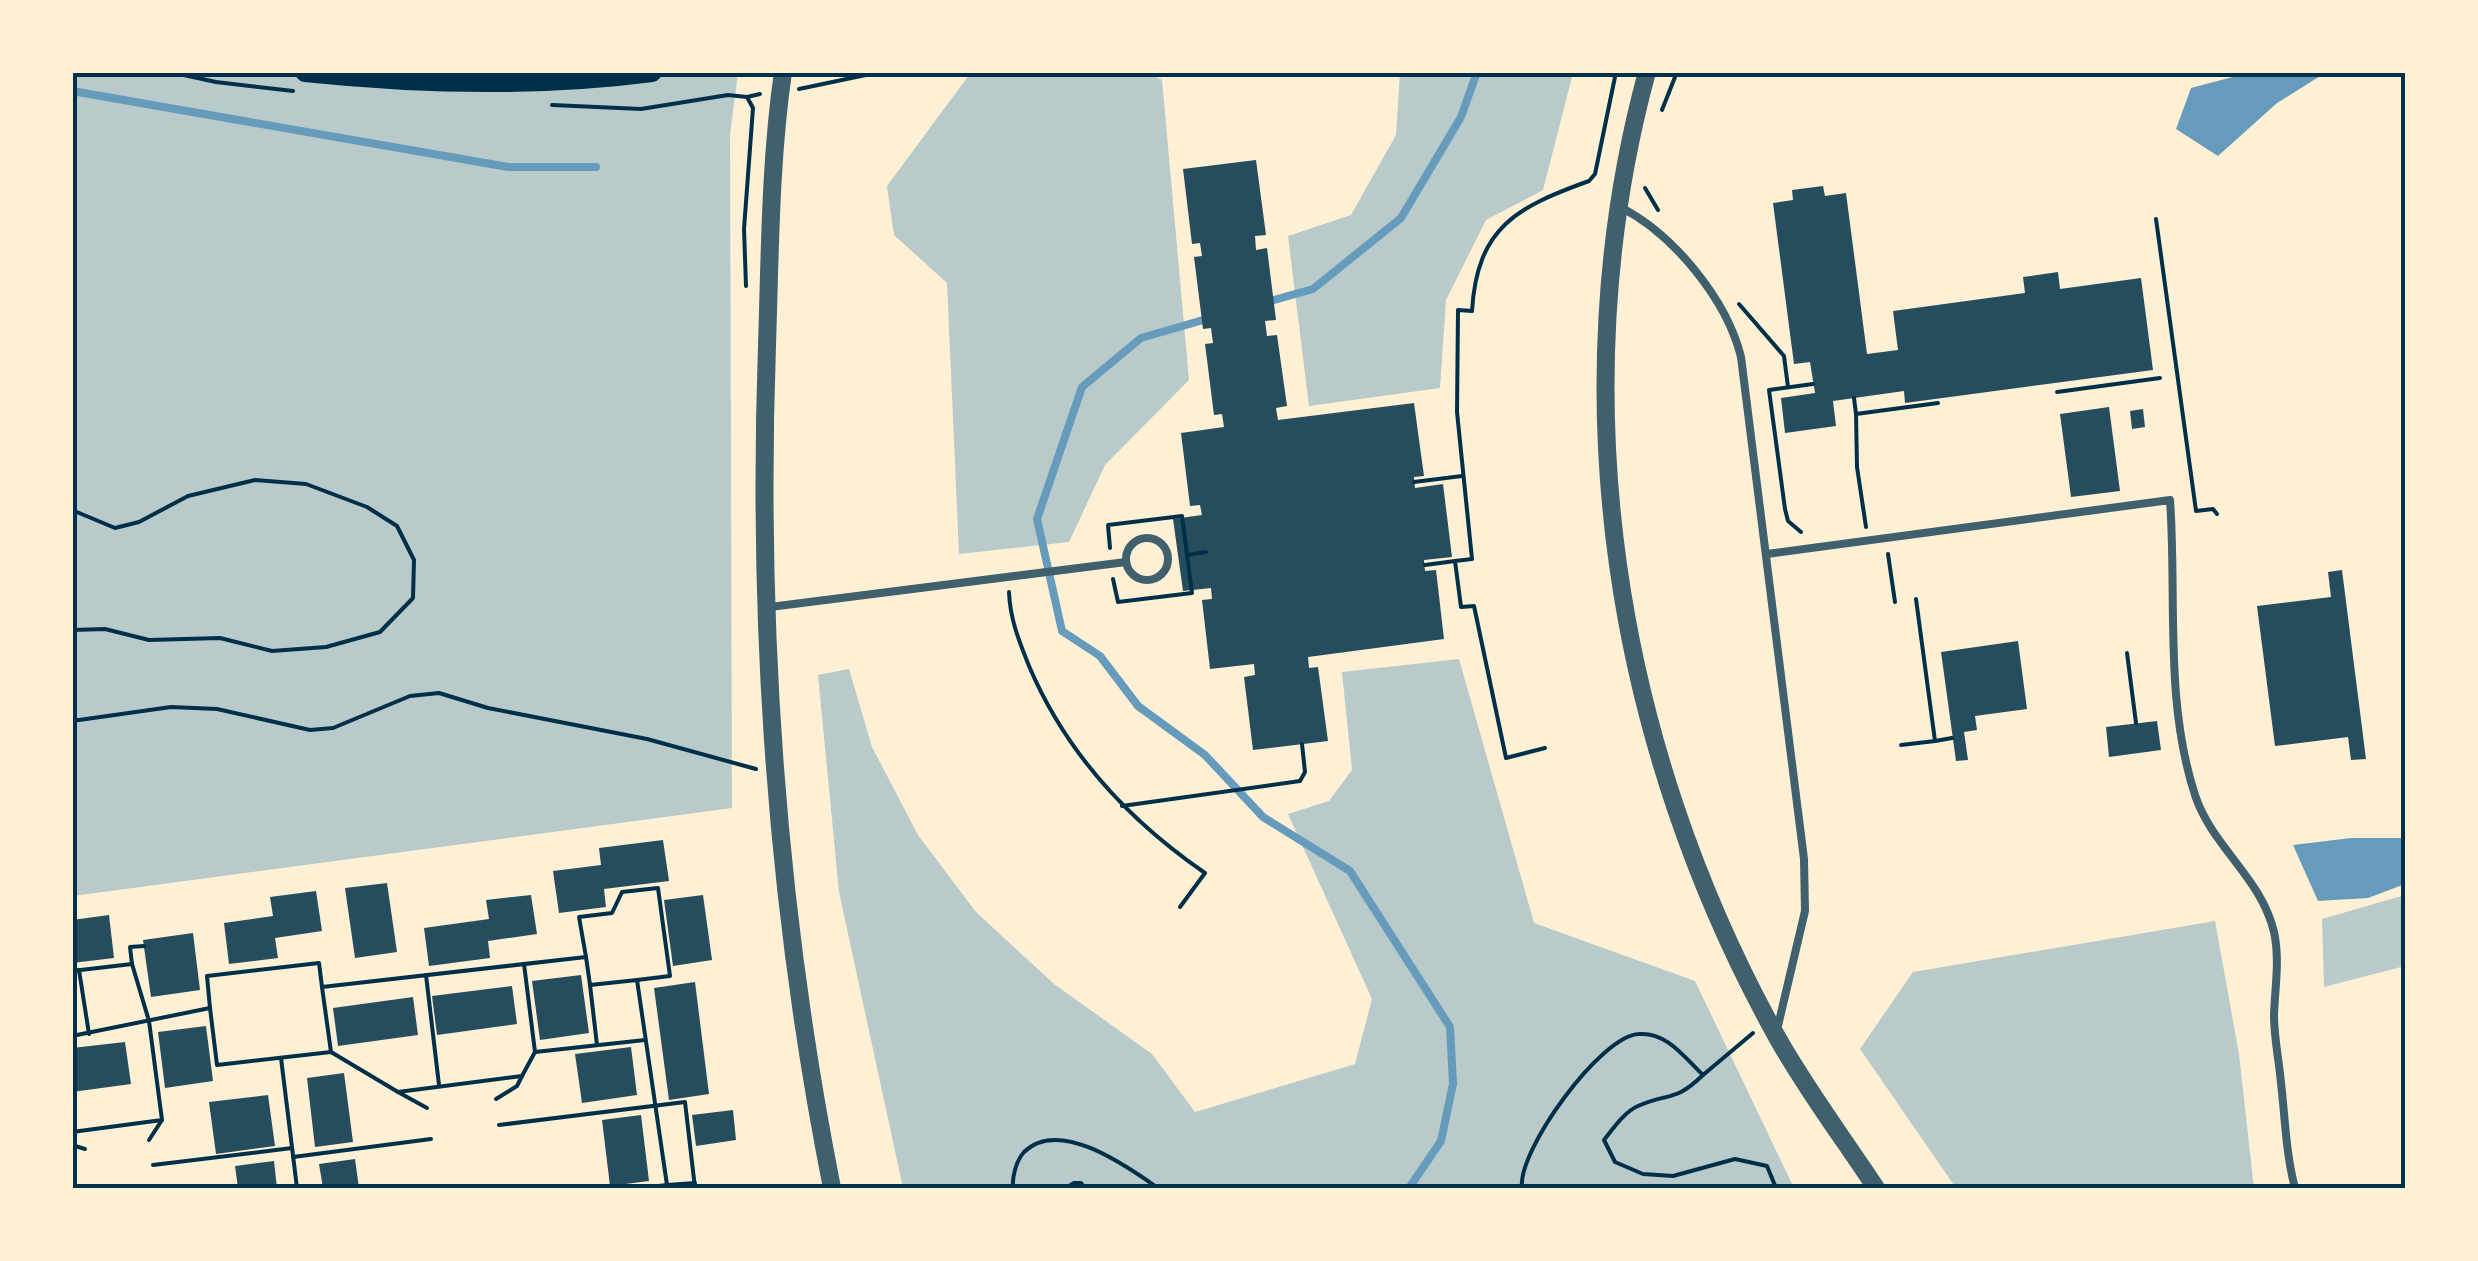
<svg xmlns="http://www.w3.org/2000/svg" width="2478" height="1261" font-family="Jost,sans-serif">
	<rect width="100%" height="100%" fill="#fdf0d5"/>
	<g fill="#b9caca">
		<polygon points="977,72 1146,72 1162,80 1189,380 1105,465 1069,542 959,554 947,283 894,235 887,186 969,75"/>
		<polygon points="72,73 738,73 730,135 732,808 73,896"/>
		<polygon points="1400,73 1573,73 1543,190 1486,220 1446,300 1440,388 1309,406 1288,236 1351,215 1396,135"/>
		<polygon points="1459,659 1534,923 1695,981 1794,1188 903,1188 839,892 818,675 849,669 872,747 918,835 976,912 1054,984 1152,1054 1195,1112 1355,1064 1372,999 1288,814 1329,801 1352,770 1342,672"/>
		<polygon points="2405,895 2405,966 2324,987 2322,919"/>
		<polygon points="2215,921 2239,1054 2254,1188 1956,1188 1860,1049 1913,972"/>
	</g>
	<g fill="#669bbc">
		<polygon points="2248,73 2325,73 2277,103 2218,156 2176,129 2191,88"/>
		<polygon points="2351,838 2405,838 2405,884 2368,898 2318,901 2293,845"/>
	</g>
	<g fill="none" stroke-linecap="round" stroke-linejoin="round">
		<g stroke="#669bbc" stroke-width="8">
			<polyline points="72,91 508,167 596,167"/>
			<polyline points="1267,302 1313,289 1401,218 1461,117 1477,72"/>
			<polyline points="1210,318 1141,338 1082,387 1037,519 1062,631 1100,656 1138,706 1205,755 1263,817 1350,871 1450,1027 1453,1084 1441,1141 1409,1188"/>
		</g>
	</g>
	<g fill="#264d5e">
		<polygon points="1256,160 1266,235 1255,236 1256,250 1267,248 1276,320 1265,321 1267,336 1277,335 1287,406 1276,408 1278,420 1414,403 1424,476 1414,477 1415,488 1443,484 1452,557 1424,560 1425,571 1436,570 1444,639 1308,657 1309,668 1318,667 1328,741 1253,750 1244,677 1255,675 1254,664 1210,669 1202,600 1212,599 1211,588 1183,591 1173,519 1202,515 1200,505 1190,506 1181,433 1224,427 1222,414 1214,415 1205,344 1213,343 1211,328 1203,329 1194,257 1202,256 1200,243 1192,244 1183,169"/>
		<polygon points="1823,186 1825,196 1846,193 1867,354 1898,350 1893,311 2025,293 2023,277 2058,272 2060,289 2141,278 2153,370 1905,403 1904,391 1833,401 1836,426 1785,433 1781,398 1815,393 1810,362 1794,364 1773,203 1793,200 1792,190"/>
		<polygon points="2109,407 2120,491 2071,497 2060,414"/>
		<polygon points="2143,409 2145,427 2132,429 2130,411"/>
		<polygon points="2342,570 2366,759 2351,760 2348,737 2275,746 2257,606 2331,597 2328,572"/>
		<polygon points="2018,641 2027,709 1975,716 1977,730 1964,732 1968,760 1956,761 1941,652"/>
		<polygon points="2157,721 2161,750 2109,757 2106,727"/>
		<polygon points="663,840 669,881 604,889 606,907 559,913 553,871 601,865 599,848"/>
		<polygon points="387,883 397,952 355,958 345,888"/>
		<polygon points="316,891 322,931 275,938 278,958 229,964 224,923 273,916 270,897"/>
		<polygon points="531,895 537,934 488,941 490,958 429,966 424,928 489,919 486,900"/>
		<polygon points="703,895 712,960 673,966 664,900"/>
		<polygon points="109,915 114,958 72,963 72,920"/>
		<polygon points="193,933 200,990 151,997 143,940"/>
		<polygon points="581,975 589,1033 540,1040 532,981"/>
		<polygon points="695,982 709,1094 669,1100 654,988"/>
		<polygon points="512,986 517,1024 437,1035 432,996"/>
		<polygon points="413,997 418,1035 338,1046 333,1008"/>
		<polygon points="206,1026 213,1081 165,1088 158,1032"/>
		<polygon points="125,1042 131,1084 72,1092 72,1048"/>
		<polygon points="631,1047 637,1095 582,1103 575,1054"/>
		<polygon points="344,1073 353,1142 315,1147 307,1078"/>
		<polygon points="268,1095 275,1146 216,1154 209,1102"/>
		<polygon points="733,1110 736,1140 696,1146 692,1115"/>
		<polygon points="641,1115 649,1181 610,1186 602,1120"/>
		<polygon points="355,1159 359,1188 323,1188 319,1164"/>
		<polygon points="274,1161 277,1188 238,1188 235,1166"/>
	</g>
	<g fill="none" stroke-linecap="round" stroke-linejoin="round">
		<g stroke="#003049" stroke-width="4">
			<polyline points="170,72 216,82 293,91"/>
			<polyline points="799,89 880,72"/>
			<polyline points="552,105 641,109 728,95 747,97 760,94"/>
			<polyline points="1662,110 1677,72"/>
			<polyline points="1645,188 1658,210"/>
			<polyline points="2156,219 2196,511 2213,509 2217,514"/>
			<polyline points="746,286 744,229 753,108 747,97"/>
			<polyline points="1739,304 1784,356 1788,387"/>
			<polyline points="2057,392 2160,378"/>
			<polyline points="1854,398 1856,414 1938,403"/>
			<polyline points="1856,414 1857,467 1866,527"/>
			<polyline points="1414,482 1462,476"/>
			<polyline points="72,510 115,528 139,522 188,496 255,480 306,484 367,507 397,526 414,560 413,598 380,632 326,647 272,651 220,638 149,640 105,629 72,630"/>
			<polyline points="1801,532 1788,521 1785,509 1769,390 1813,384"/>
			<polyline points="1110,548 1108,525 1182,516 1192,593 1118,602 1113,579"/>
			<polyline points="1888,554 1895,602"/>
			<polyline points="1187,555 1206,552"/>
			<polyline points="1425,565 1455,561"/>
			<path d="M1009 592C1010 619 1019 641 1029 666 1066 753 1128 820 1205 873L1180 907"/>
			<polyline points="1916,599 1935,741 1952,738"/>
			<polyline points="2127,653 2136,723"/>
			<polyline points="72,721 171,707 217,709 310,730 333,728 410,696 439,693 488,708 647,739 756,769"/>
			<polyline points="1901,745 1935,741"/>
			<path d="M1545 748 1506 758 1474 606 1461 607 1455 561 1472 559 1457 412 1458 310 1472 311C1477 227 1517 207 1589 181L1595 174 1616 72"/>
			<polyline points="1122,806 1300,781 1305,772 1302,744"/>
			<polyline points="586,957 579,917 612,913 622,892 658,888 670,976 637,980"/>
			<polyline points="132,964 130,947 144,946"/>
			<polyline points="79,970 89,1034"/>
			<polyline points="72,971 132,964 149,1021 162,1120 72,1132"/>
			<polyline points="426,975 439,1085"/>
			<polyline points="590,985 597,1045"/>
			<polyline points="210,1008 207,976 319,963 322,987"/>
			<polyline points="72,1036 210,1008 217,1065 331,1052 322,987 586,957 590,985 637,980 667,1185 642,1188"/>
			<polyline points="331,1052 398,1092 522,1076 535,1052 524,964"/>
			<polyline points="535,1052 645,1040"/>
			<polyline points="281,1058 297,1188"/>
			<path d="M1703 1075C1674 1103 1669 1092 1638 1106 1624 1112 1613 1129 1604 1140L1615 1162 1643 1174 1673 1176 1735 1159 1767 1166 1776 1188"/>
			<polyline points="398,1092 427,1108"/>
			<polyline points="496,1099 517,1086 522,1076"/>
			<polyline points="499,1125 685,1102 695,1188"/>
			<polyline points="149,1140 162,1120"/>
			<polyline points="72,1145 85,1149"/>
			<polyline points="293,1157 431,1139"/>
			<polyline points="153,1165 292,1148"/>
			<polyline points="667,1185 695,1183"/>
			<path d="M1013 1188C1012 1177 1016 1161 1024 1152 1059 1117 1128 1167 1158 1188"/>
			<polyline points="1066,1188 1074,1183 1081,1183 1085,1188"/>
			<path d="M1522 1188C1517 1151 1601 1035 1639 1034 1667 1032 1684 1057 1703 1075L1753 1033"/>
		</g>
		<g stroke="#3f606c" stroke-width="8">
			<path d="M1622 208C1674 235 1727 300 1741 357L1804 859 1805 911 1777 1030"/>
			<circle cx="1147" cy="559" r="21"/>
			<path d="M1767 554 2170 500C2177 597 2164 700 2195 795 2212 847 2261 877 2274 932 2280 960 2275 986 2274 1015 2274 1037 2279 1061 2281 1083 2285 1117 2286 1155 2295 1188"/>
			<polyline points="770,607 1126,562"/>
		</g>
		<g stroke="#3f606c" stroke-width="18">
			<path d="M783 72C770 162 770 254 767 345 757 627 777 911 832 1188"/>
			<path d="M1647 72C1559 395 1615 746 1777 1037 1806 1089 1843 1138 1876 1188"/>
		</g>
		<path stroke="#003049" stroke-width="20" d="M305 72C420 84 537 87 652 72"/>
	</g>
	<rect width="2478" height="1261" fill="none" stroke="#fdf0d5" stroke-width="150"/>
	<rect x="75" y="75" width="2328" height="1111" fill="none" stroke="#003049" stroke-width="4"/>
</svg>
